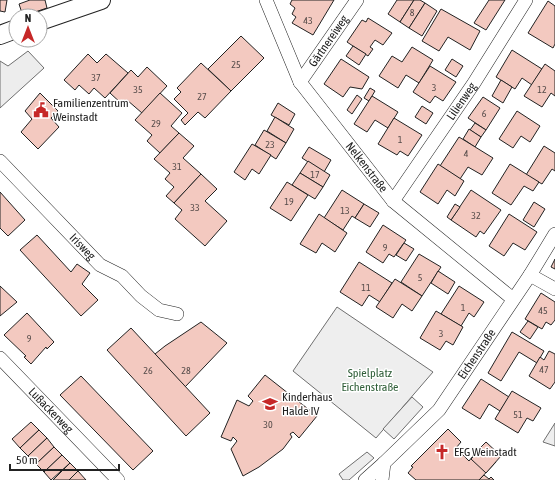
<svg xmlns="http://www.w3.org/2000/svg" width="555" height="480" font-family="'Asap Condensed',sans-serif">
	<rect width="100%" height="100%" fill="#fff"/>
	<g fill="#eee" stroke="#6f6f6f">
		<polygon points="337,307 433,372 376,438 293,371"/>
		<polygon points="555,423 555,446 543,442"/>
	</g>
	<g fill="#ededed" stroke="#6f6f6f">
		<polygon points="28,51 44,68 0,108 0,61 8,66"/>
		<polygon points="412,397 423,407 394,439 383,429"/>
		<polygon points="367,452 374,458 349,480 343,480 339,474"/>
	</g>
	<g fill="#f3c9c0" stroke="#222">
		<polygon points="0,0 7,0 5,12 0,11"/>
		<polygon points="30,0 45,0 47,8 23,16 19,4"/>
		<polygon points="292,0 334,0 313,35 292,23 296,17 292,14 295,8 290,4"/>
		<polygon points="397,0 414,0 400,22 388,14"/>
		<polygon points="414,0 420,0 425,3 409,28 400,22"/>
		<polygon points="489,0 505,0 486,30 474,23"/>
		<polygon points="548,1 555,6 555,44 553,48 528,33"/>
		<polygon points="425,3 437,11 422,36 409,28"/>
		<polygon points="441,9 480,31 470,50 448,37 439,51 422,41"/>
		<polygon points="368,18 392,33 383,45 375,40 370,47 373,49 368,56 347,42 362,20 366,22"/>
		<polygon points="241,36 264,58 231,91 208,69"/>
		<polygon points="353,46 366,54 359,65 346,56"/>
		<polygon points="412,47 433,60 419,83 406,75 398,88 379,76 392,56 402,62"/>
		<polygon points="512,50 542,69 532,85 522,78 515,89 496,77"/>
		<polygon points="88,54 97,63 106,54 128,73 105,98 94,88 89,94 79,85 75,90 64,80"/>
		<polygon points="341,59 369,77 362,89 350,87 343,97 324,84"/>
		<polygon points="452,59 463,66 456,77 445,70"/>
		<polygon points="201,63 231,91 205,118 198,112 185,125 181,120 188,113 174,99 181,92 177,88"/>
		<polygon points="545,64 555,71 555,96 551,93 542,107 524,96"/>
		<polygon points="430,66 456,82 443,101 435,96 430,103 413,92"/>
		<polygon points="147,67 167,86 142,113 127,100 123,105 110,93 131,70 138,77"/>
		<polygon points="501,80 512,87 503,103 492,96"/>
		<polygon points="370,88 375,91 369,101 364,98"/>
		<polygon points="40,93 58,111 51,118 59,127 38,149 21,132 32,119 25,111"/>
		<polygon points="160,93 182,113 171,126 179,133 160,153 147,141 152,135 135,120"/>
		<polygon points="357,95 362,99 352,114 347,110"/>
		<polygon points="372,96 398,112 388,128 375,120 367,132 354,124"/>
		<polygon points="483,97 500,108 486,130 468,118"/>
		<polygon points="278,103 295,114 289,125 271,115"/>
		<polygon points="422,106 433,113 426,124 415,117"/>
		<polygon points="517,111 540,126 530,142 521,136 513,148 499,139"/>
		<polygon points="275,117 294,129 286,143 267,131"/>
		<polygon points="394,118 422,135 408,156 400,151 397,155 378,144"/>
		<polygon points="475,123 486,130 481,137 470,130"/>
		<polygon points="469,129 481,137 475,147 463,139"/>
		<polygon points="264,130 286,143 276,159 255,145"/>
		<polygon points="179,133 194,146 183,158 201,174 174,203 166,196 174,187 165,179 170,173 154,159"/>
		<polygon points="459,137 493,158 482,175 468,167 460,179 440,166"/>
		<polygon points="252,144 271,155 259,174 252,169 245,180 234,172"/>
		<polygon points="544,146 555,153 555,171 552,169 542,184 526,175"/>
		<polygon points="309,147 331,160 324,172 302,158"/>
		<polygon points="308,161 330,175 323,187 300,173"/>
		<polygon points="438,164 464,181 455,196 447,190 438,204 420,192"/>
		<polygon points="510,164 539,182 533,191 524,186 511,205 492,193"/>
		<polygon points="300,173 323,187 315,199 292,185"/>
		<polygon points="201,174 217,189 205,201 227,221 205,246 175,219 182,210 174,203"/>
		<polygon points="287,182 308,195 291,221 270,208"/>
		<polygon points="342,190 364,204 355,218 352,216 343,230 324,218"/>
		<polygon points="471,190 501,210 484,234 480,231 476,237 451,220"/>
		<polygon points="0,192 25,220 8,236 0,228"/>
		<polygon points="534,202 545,209 534,227 523,220"/>
		<polygon points="364,204 379,213 370,227 355,218"/>
		<polygon points="455,204 460,207 451,220 447,217"/>
		<polygon points="319,214 347,233 335,252 322,243 316,253 300,244"/>
		<polygon points="509,214 537,232 525,250 513,243 504,256 489,246"/>
		<polygon points="383,225 406,240 394,257 389,254 383,263 366,252"/>
		<polygon points="37,235 71,272 77,264 90,273 82,284 98,300 81,316 20,250"/>
		<polygon points="404,243 414,249 406,261 396,255"/>
		<polygon points="419,254 441,267 422,296 401,282"/>
		<polygon points="555,259 555,269 551,267"/>
		<polygon points="359,262 392,283 380,302 369,295 362,306 340,292"/>
		<polygon points="438,271 455,282 448,294 431,283"/>
		<polygon points="395,279 422,296 412,311 402,304 393,318 376,307"/>
		<polygon points="0,286 17,302 0,316"/>
		<polygon points="459,286 484,302 474,317 469,313 461,326 441,314"/>
		<polygon points="541,293 555,302 555,320 551,325 546,322 542,329 525,319"/>
		<polygon points="436,311 463,327 453,345 446,341 440,350 420,338"/>
		<polygon points="27,313 54,342 47,349 46,347 31,364 24,357 26,356 4,335"/>
		<polygon points="528,321 538,327 530,339 520,332"/>
		<polygon points="201,322 227,343 185,387 155,354 165,346"/>
		<polygon points="131,328 210,413 186,436 107,350"/>
		<polygon points="512,332 544,351 537,363 519,352 501,381 488,373"/>
		<polygon points="549,351 555,354 555,382 550,389 529,376 540,357 544,360"/>
		<polygon points="265,375 317,416 299,438 293,432 290,434 292,437 283,449 259,467 243,476 231,449 237,441 233,437 231,441 221,437 237,400 249,406 253,401 248,396"/>
		<polygon points="81,376 153,451 133,470 60,395"/>
		<polygon points="481,379 509,397 500,411 489,404 480,419 462,408"/>
		<polygon points="512,391 541,408 533,421 527,418 518,433 495,419"/>
		<polygon points="31,422 39,430 20,448 12,439"/>
		<polygon points="448,429 461,442 456,448 469,461 480,447 496,462 479,480 416,480 408,473 413,467 411,466"/>
		<polygon points="39,430 47,438 28,456 20,448"/>
		<polygon points="47,438 54,447 36,464 28,456"/>
		<polygon points="486,442 501,456 486,473 471,459 473,457 472,456"/>
		<polygon points="54,447 62,455 44,472 36,464"/>
		<polygon points="62,455 70,463 51,480 44,472"/>
		<polygon points="70,463 78,471 69,480 53,480"/>
		<polygon points="78,471 86,480 69,480"/>
		<polygon points="484,475 489,479 491,477 494,480 479,480"/>
	</g>
	<g fill="none" stroke-linecap="round" stroke-linejoin="round">
		<g stroke="#222" stroke-width="14">
			<g id="street">
				<path id="s1" d="M266 0 300 82 393 201 513 299"/>
				<path id="s2" d="M300 82 357 0"/>
				<path id="s3" d="M0 161 100 265 122 276 141 296 159 310 177 314"/>
				<path id="s4" d="M393 201 474 83 526 0"/>
				<polyline points="530,275 555,289"/>
				<path id="s5" d="M0 358 118 480"/>
				<polyline points="365,480 384,463"/>
				<path id="s6" d="M382 480 384 463 439 410 530 275 555 234"/>
			</g>
		</g>
		<g stroke="#222" stroke-width="20">
			<g id="secondary">
				<polyline points="40,21 101,0"/>
				<polyline points="0,35 16,29"/>
			</g>
		</g>
		<use href="#street" stroke="#fff" stroke-width="13"/>
		<use href="#secondary" stroke="#fff" stroke-width="18"/>
	</g>
	<defs>
		<g id="civic-bare" transform="scale(1.2)"><path d="M-.6-6.5H3V-4.5H.6V-3L4-1V1h2V6H-6V1h2V-1L-.6-3ZM-1.2 2.5V6h2.4V2.5Z" fill="#c62828" stroke="#fff" stroke-width="2.5" paint-order="stroke"/></g>
		<g id="school-bare" transform="scale(1.2)"><path d="M0-5L7-2L0 1L-7-2ZM-4 1L0 2.5L4 1V4Q0 6-4 4Z" fill="#c62828" stroke="#fff" stroke-width="2.5" paint-order="stroke"/></g>
		<g id="church-bare" transform="scale(1.2)"><path d="M-1.2-6h2.4v3.5h3.3v2.4h-3.3V6h-2.4V-.1h-3.3v-2.4h3.3Z" fill="#c62828" stroke="#fff" stroke-width="2.5" paint-order="stroke"/></g>
	</defs>
	<g fill-rule="evenodd">
		<use href="#civic-bare" x="41" y="110"/>
		<use href="#school-bare" x="270" y="404"/>
		<use href="#church-bare" x="442" y="452"/>
	</g>
	<g text-anchor="middle" stroke-width="3" stroke-linejoin="round" paint-order="stroke">
		<g font-size="10" fill="#564c4a">
			<text x="412" y="16">8</text>
			<text x="308" y="24">43</text>
			<text x="236" y="68">25</text>
			<text x="96" y="81">37</text>
			<text x="434" y="91">3</text>
			<text x="138" y="93">35</text>
			<text x="542" y="93">12</text>
			<text x="202" y="100">27</text>
			<text x="484" y="117">6</text>
			<text x="156" y="127">29</text>
			<text x="400" y="143">1</text>
			<text x="270" y="148">23</text>
			<text x="466" y="157">4</text>
			<text x="177" y="170">31</text>
			<text x="315" y="178">17</text>
			<text x="289" y="205">19</text>
			<text x="195" y="211">33</text>
			<text x="345" y="214">13</text>
			<text x="476" y="219">32</text>
			<text x="385" y="251">9</text>
			<text x="420" y="281">5</text>
			<text x="366" y="291">11</text>
			<text x="463" y="311">1</text>
			<text x="543" y="314">45</text>
			<text x="441" y="337">3</text>
			<text x="29" y="342">9</text>
			<text x="544" y="373">47</text>
			<text x="148" y="374">26</text>
			<text x="186" y="374">28</text>
			<text x="518" y="418">51</text>
			<text x="268" y="428">30</text>
		</g>
		<g font-size="12" fill="#222" stroke="#fff">
			<text dy="4" stroke="none"><textPath href="#s2" startOffset="50">Gärtnereiweg</textPath></text>
			<text dy="4" stroke="none"><textPath href="#s4" startOffset="121">Lilienweg</textPath></text>
			<text dy="4" stroke="none"><textPath href="#s1" startOffset="197">Nelkenstraße</textPath></text>
			<text dy="4" stroke="none"><textPath href="#s3" startOffset="119">Irisweg</textPath></text>
			<text dy="4" stroke="none"><textPath href="#s6" startOffset="161">Eichenstraße</textPath></text>
			<text dy="4" stroke="none"><textPath href="#s5" startOffset="73">Lußackerweg</textPath></text>
		</g>
		<g font-size="12" fill="#222" stroke="#fff" text-anchor="start">
			<text x="53" y="107">Familienzentrum<tspan x="53" dy="14">Weinstadt</tspan></text>
			<text x="282" y="401">Kinderhaus<tspan x="282" dy="14">Halde IV</tspan></text>
			<text x="454" y="456">EFG Weinstadt</text>
		</g>
		<g font-size="12" fill="#2f5e38" stroke="#fff">
			<text x="370" y="377">Spielplatz<tspan x="370" dy="14">Eichenstraße</tspan></text>
		</g>
	</g>
	<g transform="translate(28 28)"><circle r="19" fill="#ffffff" stroke="#a7a7a7"/>
	<path d="M0-3L7 15L0 10L-7 15Z" fill="#c62828"/>
	<text y="-6" font-size="11" font-weight="bold" text-anchor="middle" fill="#222222">N</text>
	</g>
	<path d="M10 464v6h109v-6" fill="none" stroke="#222222" stroke-width="2"/>
	<text x="16" y="464" font-size="12" fill="#222222" stroke="#ffffff" stroke-width="3" paint-order="stroke">50 m</text>
</svg>
